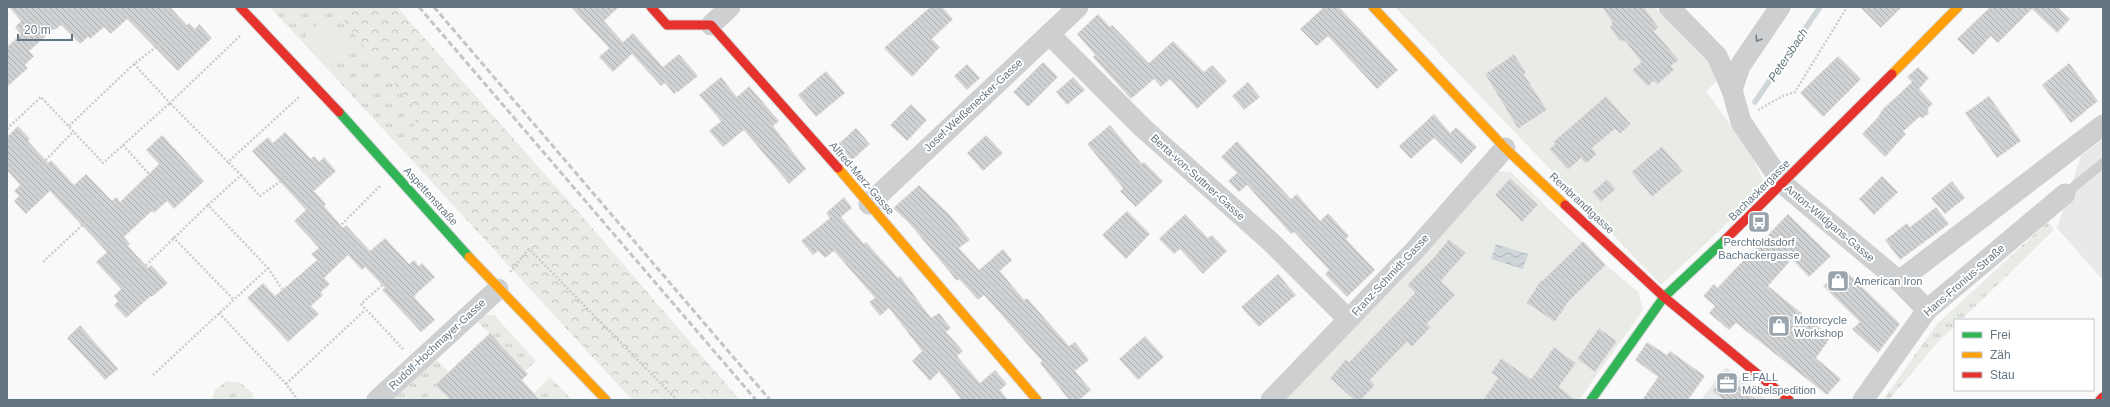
<svg xmlns="http://www.w3.org/2000/svg" width="2110" height="407" font-family="Arial,sans-serif">
	<defs>
		<pattern id="grass-tufts" width="24" height="20" patternUnits="userSpaceOnUse"><rect width="24" height="20" fill="#e8ebe6"/><path d="M3 7l-1-3M5 7V3M7 7l1-3M15 17l-1-3M17 17v-4M19 17l1-3" fill="none" stroke="#c0c3c0"/></pattern>
		<pattern id="forest-crowns" width="20" height="18" patternUnits="userSpaceOnUse"><rect width="20" height="18" fill="#e8ebe6"/><path d="M2 6a3 3 0 1 1 6 0M12 15a3 3 0 1 1 6 0" fill="none" stroke="#c0c3c0"/></pattern>
		<pattern id="water-waves" width="16" height="10" patternUnits="userSpaceOnUse"><rect width="16" height="10" fill="#ced6d9"/><path d="M0 5q4-4 8 0t8 0" fill="none" stroke="#abb2b5"/></pattern>
		<pattern id="building-back-hatch" width="6" height="6" patternUnits="userSpaceOnUse"><rect width="6" height="6" fill="#d0d2d3"/><path d="M-1 5l2 2M0 0l6 6M5-1l2 2" fill="none" stroke="#acafb1"/></pattern>
	</defs>
	<rect width="100%" height="100%" fill="#f9f9f9"/>
	<g fill="#e8e9e9">
		<polygon points="2103,139 2103,280 2057,228 2081,156"/>
		<polygon points="1726,367 1767,400 1701,400"/>
	</g>
	<g fill="url(#grass-tufts)">
		<polygon points="270,7 333,7 417,113 407,155"/>
		<polygon points="2048,222 2054,230 1961,320 1955,320 1955,326 1937,343 1889,400 1883,400 1937,324"/>
		<polygon points="484,315 494,315 536,361 525,371 478,322"/>
		<polygon points="436,360 449,372 435,385 449,400 392,400"/>
		<polygon points="550,377 572,400 540,400 534,393"/>
		<polygon points="227,381 241,383 252,393 254,400 212,400 215,390"/>
	</g>
	<polygon fill="url(#forest-crowns)" points="333,7 397,7 580,214 740,400 632,400 407,155 417,113"/>
	<g fill="#e8ebe6">
		<polygon points="1395,7 1655,7 1715,70 1717,81 1706,91 1751,154 1766,187 1661,285"/>
		<polygon points="326,17 354,49 332,67 305,35"/>
		<polygon points="1498,171 1511,172 1606,265 1638,292 1643,310 1579,400 1285,400"/>
	</g>
	<polygon fill="url(#water-waves)" points="1496,244 1528,254 1523,269 1491,259"/>
	<g fill="none" stroke-linecap="round" stroke-linejoin="round">
		<polyline stroke="#ced6d9" stroke-width="5.5" points="1755,102 1820,7"/>
	</g>
	<g fill="url(#building-back-hatch)" stroke="#e8e8e8">
		<polygon points="9,7 170,7 187,25 189,23 195,29 199,24 212,38 178,71 127,19 111,34 104,27 90,39 88,37 80,44 61,25 55,30 54,29 29,51 34,56 25,65 28,68 7,87 7,47 21,34 15,27 21,21"/>
		<polygon points="571,7 619,7 604,21 623,42 633,33 663,67 679,54 698,76 678,92 677,91 674,94 665,83 661,86 632,54 613,72 599,57 609,48"/>
		<polygon points="930,7 942,7 953,19 932,39 940,47 912,77 884,48"/>
		<polygon points="1324,7 1339,7 1398,70 1377,89 1328,36 1317,46 1300,29"/>
		<polygon points="1602,7 1644,7 1659,28 1654,31 1679,60 1671,66 1674,70 1657,85 1654,81 1648,87 1632,70 1641,62 1625,41 1619,41 1610,27 1612,22"/>
		<polygon points="1860,7 1902,7 1881,28"/>
		<polygon points="1990,7 2058,7 2070,19 2057,33 2032,9 1998,43 1991,36 1973,55 1957,39"/>
		<polygon points="1098,14 1110,27 1112,25 1149,63 1173,41 1204,72 1212,65 1227,81 1197,109 1170,79 1161,87 1154,79 1131,99 1093,57 1095,55 1077,34"/>
		<polygon points="1514,54 1526,72 1524,74 1547,110 1518,129 1485,74"/>
		<polygon points="1838,56 1861,79 1823,117 1800,93"/>
		<polygon points="1043,62 1058,77 1028,107 1013,92"/>
		<polygon points="2069,63 2098,101 2071,123 2042,85"/>
		<polygon points="967,64 980,78 967,90 954,76"/>
		<polygon points="1918,67 1929,78 1919,89 1933,104 1928,108 1929,113 1923,118 1919,117 1903,132 1906,134 1885,157 1862,134 1878,117 1882,110 1912,82 1907,77"/>
		<polygon points="826,71 845,93 816,117 798,95"/>
		<polygon points="721,77 737,97 749,86 779,121 773,126 806,169 789,184 744,130 723,147 709,131 721,121 699,95"/>
		<polygon points="1073,77 1085,90 1067,105 1056,92"/>
		<polygon points="1248,82 1260,97 1244,110 1232,96"/>
		<polygon points="1606,96 1631,124 1620,134 1615,129 1592,148 1597,154 1586,164 1581,158 1568,170 1549,149 1555,144 1553,142"/>
		<polygon points="1989,96 2021,141 1997,158 1965,113"/>
		<polygon points="911,104 927,120 907,141 890,125"/>
		<polygon points="1434,114 1450,133 1456,127 1477,147 1461,164 1434,138 1411,159 1399,146"/>
		<polygon points="1110,125 1142,164 1144,162 1163,181 1136,207 1120,191 1123,188 1087,144"/>
		<polygon points="18,126 30,139 28,141 48,163 51,160 74,185 86,174 112,201 116,197 120,202 159,164 146,150 162,135 204,181 174,209 167,201 154,213 152,211 124,237 130,244 128,246 148,268 151,265 168,283 152,297 151,296 126,318 114,305 118,301 114,296 121,289 96,262 107,252 73,216 50,191 26,214 14,201 19,196 14,191 20,185 7,170 7,137"/>
		<polygon points="856,128 870,144 849,163 835,147"/>
		<polygon points="285,132 311,159 314,156 319,162 324,157 336,171 314,191 326,204 324,206 343,228 346,225 370,251 385,238 409,264 414,260 419,266 422,263 435,277 415,295 415,298 435,320 421,332 382,290 385,288 365,267 362,270 348,255 324,278 330,284 321,292 323,295 311,306 319,314 288,342 247,298 263,283 275,296 317,260 311,254 319,248 294,221 306,210 252,151 268,137 273,143"/>
		<polygon points="986,135 1003,153 983,171 967,153"/>
		<polygon points="1237,141 1291,199 1297,194 1320,221 1328,213 1349,236 1346,239 1375,270 1347,297 1325,274 1329,270 1294,232 1291,234 1247,185 1239,192 1228,181 1237,173 1221,157"/>
		<polygon points="1662,146 1683,171 1652,197 1631,172"/>
		<polygon points="1882,176 1898,192 1874,215 1859,199"/>
		<polygon points="1510,178 1538,205 1522,222 1495,195"/>
		<polygon points="1607,179 1616,189 1601,202 1592,192"/>
		<polygon points="1952,181 1965,198 1945,214 1931,198"/>
		<polygon points="919,185 951,216 970,240 959,248 979,270 1003,249 1012,260 1000,271 1024,300 1027,298 1069,346 1075,342 1089,360 1075,371 1091,390 1079,400 1069,400 1040,363 1042,361 984,295 978,300 959,279 957,281 909,223 893,208"/>
		<polygon points="844,197 852,208 841,217 864,244 866,242 898,278 900,276 931,318 939,313 951,328 946,332 963,351 957,356 980,383 995,370 1007,384 1000,390 1008,400 962,400 939,372 930,381 912,361 922,351 889,308 880,316 869,302 875,298 834,251 825,258 818,251 813,255 801,241 830,218 826,213"/>
		<polygon points="1936,207 1949,224 1900,260 1885,240 1907,223 1910,227"/>
		<polygon points="1127,211 1150,234 1126,259 1102,235"/>
		<polygon points="1185,214 1208,238 1212,235 1227,251 1203,274 1180,249 1174,254 1159,239"/>
		<polygon points="1788,214 1831,256 1809,277 1792,259 1768,286 1831,337 1816,358 1841,379 1827,395 1736,323 1729,330 1709,313 1715,306 1703,296 1714,284 1717,288"/>
		<polygon points="1449,239 1466,253 1441,281 1455,295 1427,324 1431,327 1412,347 1407,342 1370,380 1375,385 1361,400 1354,400 1330,378 1346,359 1349,362 1415,293 1407,285 1434,257"/>
		<polygon points="1583,241 1606,265 1569,301 1555,322 1526,303 1541,280 1542,281"/>
		<polygon points="1845,270 1900,324 1878,353 1852,329 1860,322 1823,286"/>
		<polygon points="1278,274 1296,295 1259,327 1241,307"/>
		<polygon points="80,325 118,369 105,380 67,338"/>
		<polygon points="1599,328 1617,341 1595,372 1577,359"/>
		<polygon points="490,333 528,374 522,380 540,400 450,400 435,385"/>
		<polygon points="1145,336 1164,357 1138,380 1119,359"/>
		<polygon points="1647,342 1667,355 1670,351 1705,376 1688,400 1642,400 1658,377 1635,360"/>
		<polygon points="1554,347 1576,363 1559,387 1576,400 1483,400 1498,378 1491,373 1501,358 1531,379"/>
		<polygon points="1725,375 1757,400 1724,400 1712,391"/>
	</g>
	<g fill="none" stroke-linecap="round" stroke-linejoin="round">
		<g stroke="#d5d6d7" stroke-width="11">
			<g id="fast">
				<polyline points="339,112 469,257"/>
				<polyline points="1591,400 1664,297 1726,239"/>
			</g>
		</g>
		<g stroke="#d5d6d7" stroke-width="11">
			<g id="slow">
				<polyline points="1373,7 1505,148 1565,205"/>
				<polyline points="1892,74 1958,7"/>
				<polyline points="838,168 1037,400"/>
				<polyline points="469,257 606,400"/>
			</g>
		</g>
		<g stroke="#d5d6d7" stroke-width="11">
			<g id="jam">
				<polyline points="240,7 339,112"/>
				<polyline points="651,7 667,25 711,25 838,168"/>
				<polyline points="1565,205 1664,297 1789,400"/>
				<polyline points="1726,239 1892,74"/>
				<polyline points="2100,400 2103,397"/>
			</g>
		</g>
		<g stroke="#cbcccd" stroke-width="2.5" stroke-dasharray="2 2" stroke-linecap="butt">
			<polyline points="134,64 170,103 240,36"/>
			<polyline points="1758,110 1783,96 1795,92 1847,7"/>
			<polyline points="69,126 134,64 165,40"/>
			<polyline points="7,129 41,97 103,163 170,103 228,162 300,96"/>
			<polyline points="123,145 149,174"/>
			<polyline points="40,166 74,131"/>
			<polyline points="241,175 260,196 289,175"/>
			<polyline points="336,230 380,186"/>
			<polyline points="173,237 234,300"/>
			<polyline points="43,262 91,217"/>
			<polyline points="268,268 282,289"/>
			<polyline points="140,271 208,205"/>
			<polyline points="510,272 529,249 677,400"/>
			<polyline points="388,280 361,304 404,350"/>
			<polyline points="219,313 286,384 298,400"/>
			<polyline points="153,375 268,268 208,205 241,175 228,162"/>
			<polyline points="286,384 365,310"/>
		</g>
		<polyline stroke="#cecfd0" stroke-width="10" points="2065,194 2103,163"/>
		<g stroke="#cecfd0" stroke-width="21">
			<polyline points="1669,7 1717,56 1732,90 1741,122 1783,184 1899,281 1927,310"/>
			<polyline points="711,25 730,7"/>
			<polyline points="1049,34 1143,128 1272,243 1348,319"/>
			<polyline points="1732,90 1740,66 1780,7"/>
			<polyline points="869,204 1078,7"/>
			<polyline points="1899,281 2103,125"/>
			<polyline points="377,400 498,289"/>
			<polyline points="1271,400 1415,250 1505,148"/>
			<polyline points="1863,400 1927,310 2065,194"/>
		</g>
		<use href="#fast" stroke="#30b455" stroke-width="9"/>
		<use href="#slow" stroke="#ff9f0a" stroke-width="9"/>
		<use href="#jam" stroke="#e5322d" stroke-width="9"/>
		<g stroke="#c3c5c6" stroke-width="3" stroke-dasharray="6 3" stroke-linecap="butt">
			<polyline points="419,7 756,400"/>
			<polyline points="434,7 770,400"/>
		</g>
	</g>
	<defs><path id="oneway-chevron" d="M-2-3.5L2.5 0L-2 3.5" fill="none" stroke-width="1.6" stroke-linecap="round" stroke-linejoin="round"/></defs>
	<use stroke="#707f8b" href="#oneway-chevron" transform="translate(1758 39) rotate(124)"/>
	<defs>
		<g id="bus-square" transform="scale(1.15)"><rect x="-9" y="-9" width="18" height="18" rx="4" fill="#99a4ac" stroke="#fff"/><path d="M-5-6H5V4H4V6H2V4H-2V6H-4V4H-5ZM-3.5-4V0h7V-4ZM-3.5 1.2v1.5H-2V1.2ZM2 1.2v1.5H3.5V1.2Z" fill="#fff"/></g>
		<g id="shop-square" transform="scale(1.15)"><rect x="-9" y="-9" width="18" height="18" rx="4" fill="#99a4ac" stroke="#fff"/><path d="M-5-2.5h2.3a2.7 3.5 0 0 1 5.4 0H5L5.5 6h-11ZM-1.5-2.5h3a1.5 2.3 0 0 0-3 0Z" fill="#fff"/></g>
		<g id="office-square" transform="scale(1.15)"><rect x="-9" y="-9" width="18" height="18" rx="4" fill="#99a4ac" stroke="#fff"/><path d="M-6-3h4V-5.5h4V-3h4V5H-6ZM-1-4.5V-3h2v-1.5ZM-6 0V1H6V0Z" fill="#fff"/></g>
	</defs>
	<g fill-rule="evenodd">
		<use href="#bus-square" x="1759" y="222"/>
		<use href="#shop-square" x="1838" y="281"/>
		<use href="#shop-square" x="1779" y="326"/>
		<use href="#office-square" x="1727" y="383"/>
	</g>
	<g text-anchor="middle" stroke-width="4" stroke-linejoin="round" paint-order="stroke">
		<g font-size="11" fill="#657683" stroke="#fff">
			<text transform="translate(973 105) rotate(-43)" y="4">Josef-Weißenecker-Gasse</text>
			<text transform="translate(1198 177) rotate(42)" y="4">Berta-von-Suttner-Gasse</text>
			<text transform="translate(862 178) rotate(49)" y="4">Alfred-Merz-Gasse</text>
			<text transform="translate(1759 190) rotate(-45)" y="4">Bachackergasse</text>
			<text transform="translate(431 196) rotate(48)" y="4">Aspettenstraße</text>
			<text transform="translate(1582 203) rotate(43)" y="4">Rembrandtgasse</text>
			<text transform="translate(1830 223) rotate(40)" y="4">Anton-Wildgans-Gasse</text>
			<text transform="translate(1390 275) rotate(-47)" y="4">Franz-Schmidt-Gasse</text>
			<text transform="translate(1964 280) rotate(-41)" y="4">Hans-Fronius-Straße</text>
			<text transform="translate(437 344) rotate(-43)" y="4">Rudolf-Hochmayer-Gasse</text>
		</g>
		<g font-size="11" fill="#657683" stroke="#fff" text-anchor="start">
			<text x="1759" y="246" text-anchor="middle">Perchtoldsdorf<tspan x="1759" dy="13">Bachackergasse</tspan></text>
			<text x="1854" y="285">American Iron</text>
			<text x="1794" y="324">Motorcycle<tspan x="1794" dy="13">Workshop</tspan></text>
			<text x="1742" y="381">E.FALL<tspan x="1742" dy="13">Möbelspedition</tspan></text>
		</g>
		<g font-size="12" font-style="italic" fill="#60757c" stroke="#fff">
			<text transform="translate(1788 55) rotate(-56)" y="4">Petersbach</text>
		</g>
	</g>
	<rect width="2110" height="407" fill="none" stroke="#657683" stroke-width="16"/>
	<rect x="1954" y="319" width="140" height="72" fill="#ffffff" stroke="#c1c8cd"/>
	<rect x="1962" y="332" width="20" height="6" fill="#30b455" stroke="#c1c8cd"/>
	<text x="1990" y="339" font-size="12" fill="#657683">Frei</text>
	<rect x="1962" y="352" width="20" height="6" fill="#ff9f0a" stroke="#c1c8cd"/>
	<text x="1990" y="359" font-size="12" fill="#657683">Zäh</text>
	<rect x="1962" y="372" width="20" height="6" fill="#e5322d" stroke="#c1c8cd"/>
	<text x="1990" y="379" font-size="12" fill="#657683">Stau</text>
	<path d="M18 34v6h54v-6" fill="none" stroke="#657683" stroke-width="2"/>
	<text x="24" y="34" font-size="12" fill="#657683" stroke="#ffffff" stroke-width="3" paint-order="stroke">20 m</text>
</svg>
